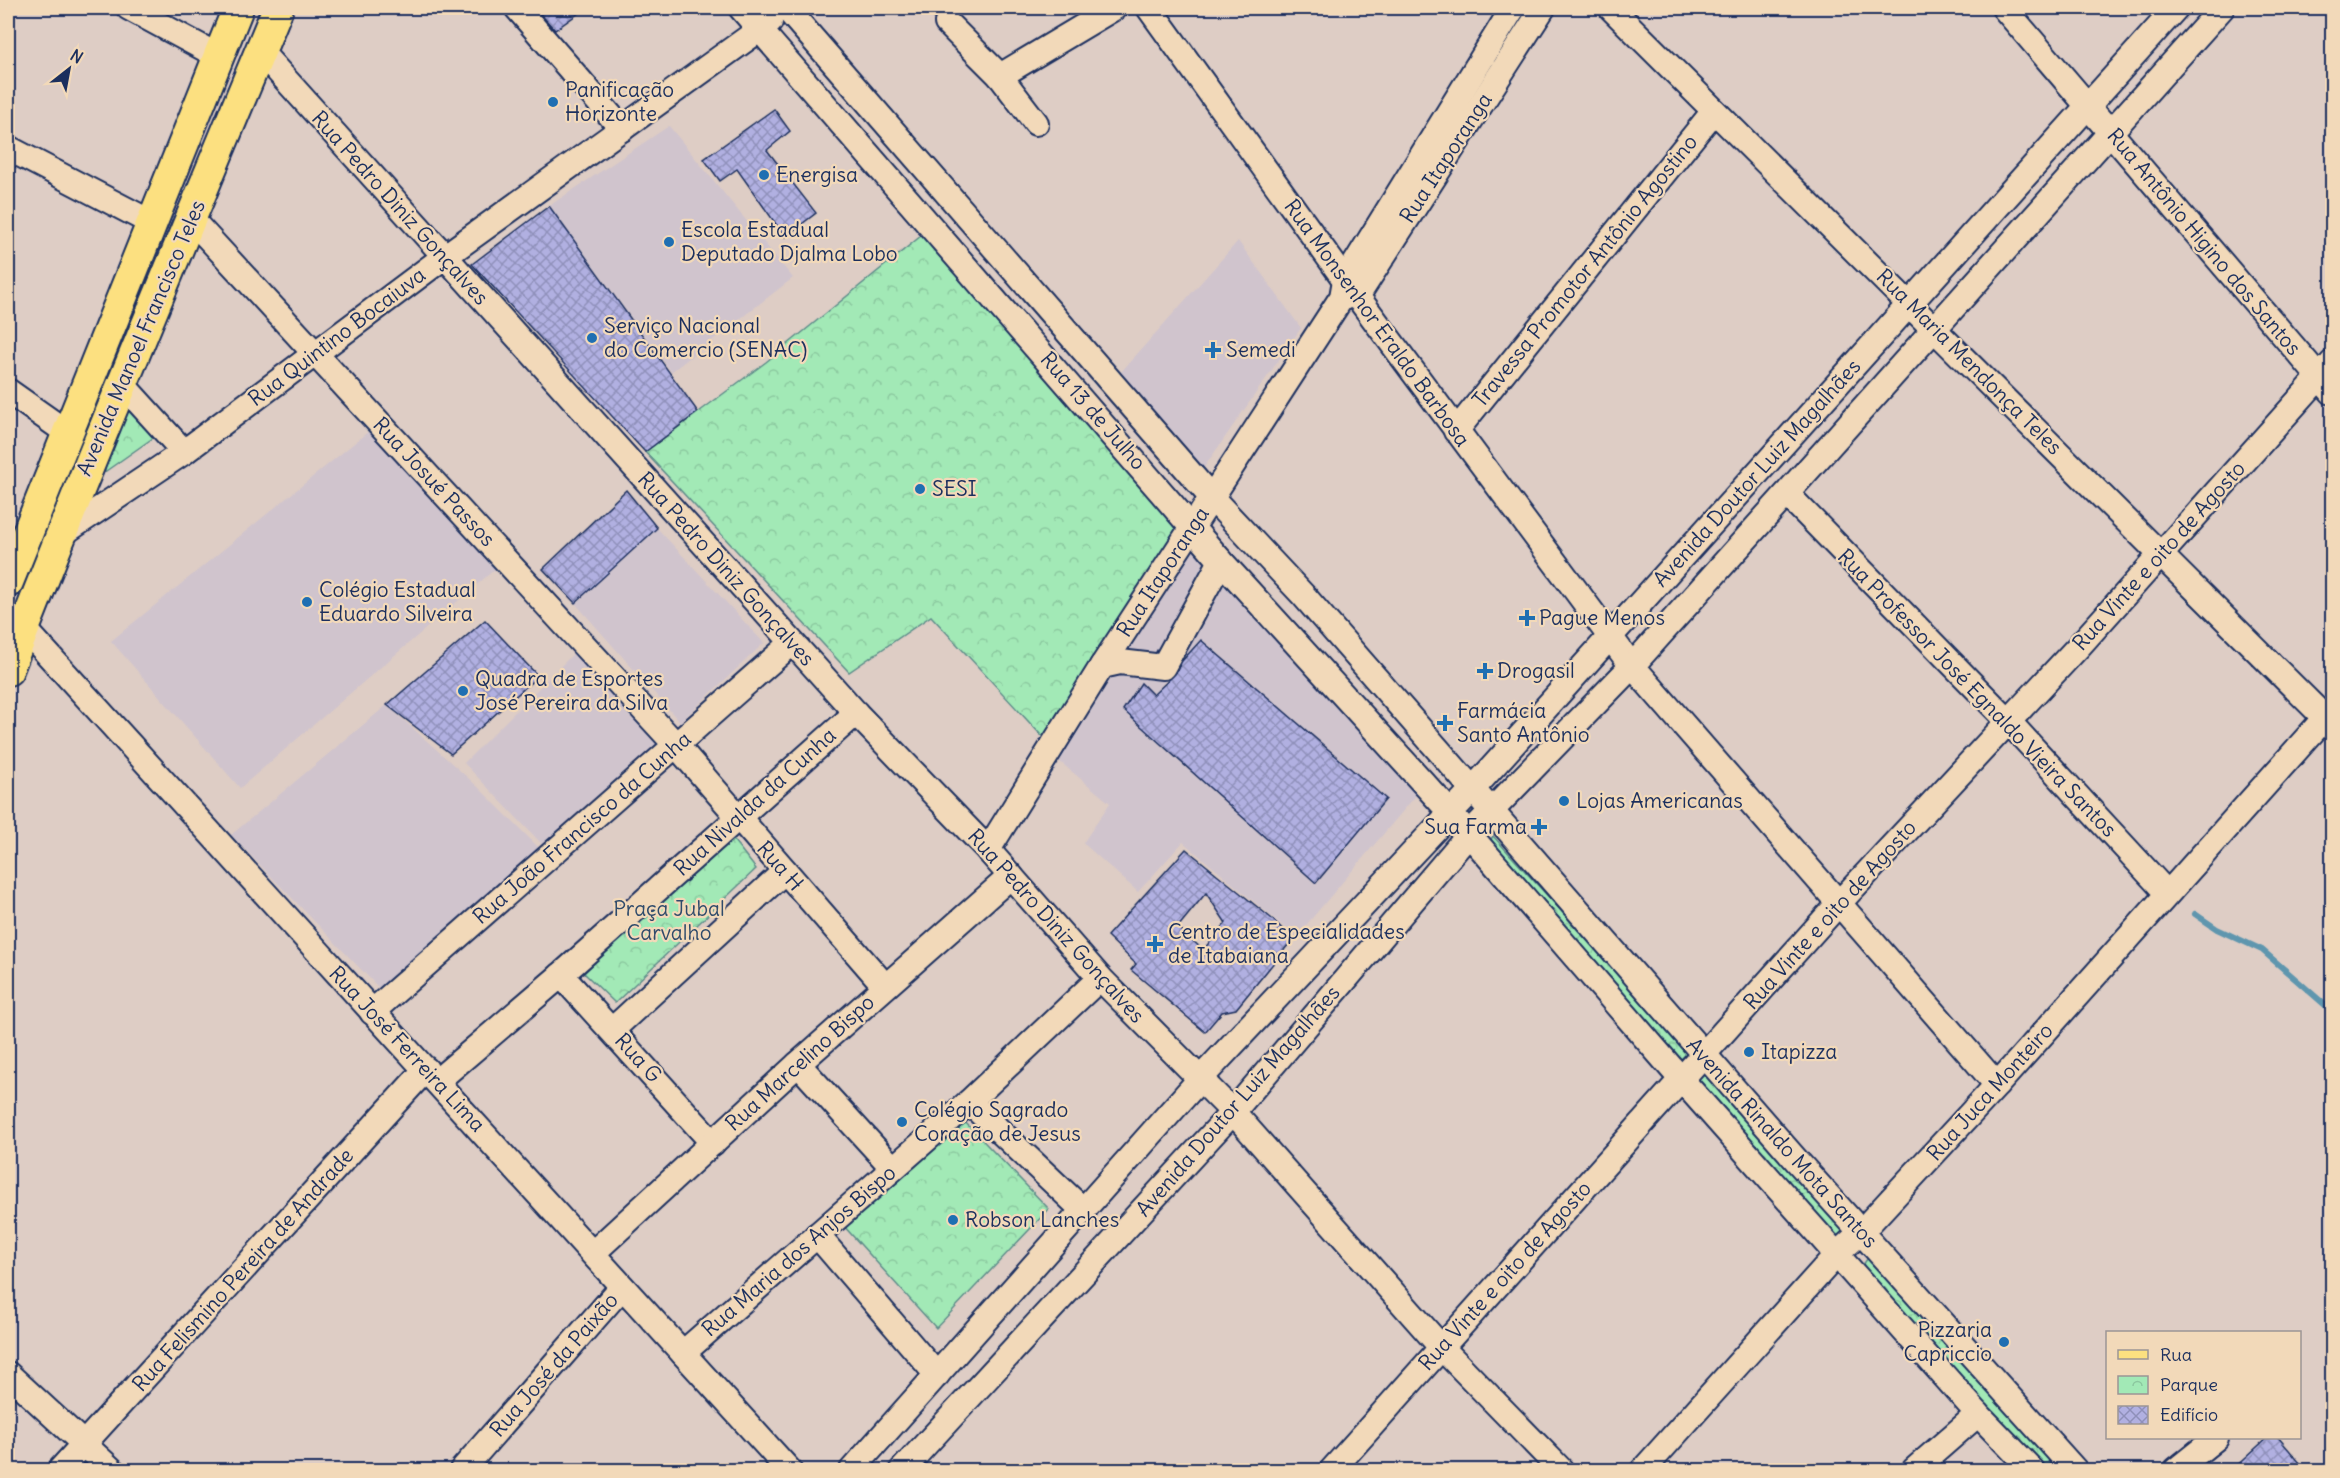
<svg xmlns="http://www.w3.org/2000/svg" width="2340" height="1478" font-family="Delius,sans-serif">
	<defs>
		<pattern id="park-crowns" width="20" height="18" patternUnits="userSpaceOnUse" patternTransform="scale(1.5)"><rect width="20" height="18" fill="#a2e9b6"/><path d="M2 6a3 3 0 1 1 6 0M12 15a3 3 0 1 1 6 0" fill="none" stroke="#8bc89f"/></pattern>
		<pattern id="building-cross-hatch" width="8" height="8" patternUnits="userSpaceOnUse" patternTransform="scale(1.5)"><rect width="8" height="8" fill="#b1b0e1"/><path d="M0 0l8 8M0 8l8-8" fill="none" stroke="#8f90ba"/></pattern>
	</defs>
	<rect width="100%" height="100%" fill="#decdc5"/>
	<filter id="ink" filterUnits="userSpaceOnUse"><feTurbulence type="fractalNoise" baseFrequency=".0167" numOctaves="2"/><feDisplacementMap in="SourceGraphic" scale="12" xChannelSelector="R" yChannelSelector="G"/><feConvolveMatrix kernelMatrix="1 2 1 2 8 2 1 2 1" color-interpolation-filters="sRGB"/></filter>
	<g filter="url(#ink)">
		<g fill="#d0c4cd" fill-rule="evenodd">
			<polygon points="669,126 793,278 671,372 549,206"/>
			<polygon points="1238,241 1301,328 1203,469 1121,372"/>
			<polygon points="369,431 501,564 240,788 111,641"/>
			<polygon points="657,528 764,643 680,722 575,603"/>
			<path d="M1200 536 1419 792 1296 937 1183 842 1138 892 1083 843 1110 803 1059 761ZM1201 640 1386 799 1317 883 1124 710 1141 683 1153 695Z"/>
			<polygon points="573,654 658,742 542,844 464,763"/>
			<polygon points="387,705 478,787 542,851 379,988 231,835"/>
		</g>
		<g fill="url(#park-crowns)" stroke="#5e8c8a" stroke-width="1.5">
			<polygon points="932,227 1193,527 1052,747 931,616 849,672 645,452 766,362"/>
			<polygon points="116,400 160,433 79,490"/>
			<polygon points="1493,836 1689,1051 1680,1060 1488,844"/>
			<polygon points="731,837 756,869 615,1003 584,973 651,906"/>
			<polygon points="1705,1073 1851,1228 1831,1246 1684,1076"/>
			<polygon points="959,1116 1049,1209 936,1328 842,1224"/>
			<polygon points="1870,1255 2064,1470 2048,1470 1860,1269"/>
		</g>
		<g fill="none" stroke-linecap="round" stroke-linejoin="round">
			<polyline stroke="#5e96ae" stroke-width="6" points="2195,914 2217,929 2262,950 2332,1011"/>
		</g>
		<g fill="url(#building-cross-hatch)" stroke="#1b2f5e" stroke-width="1.5" fill-rule="evenodd">
			<polygon points="535,8 586,8 555,30"/>
			<polygon points="774,109 790,131 767,150 816,213 785,237 737,169 720,181 704,159"/>
			<polygon points="549,206 698,412 645,452 472,264"/>
			<polygon points="626,490 657,528 575,603 543,569"/>
			<polygon points="485,620 538,676 451,754 387,705"/>
			<polygon points="1201,640 1386,799 1316,883 1123,710 1141,683 1153,695 1175,674 1182,661"/>
			<path d="M1186 849 1271 918 1293 939 1236 1009 1222 1012 1205 1032 1131 970 1136 964 1107 936ZM1206 893 1226 923 1203 950 1178 927Z"/>
			<polygon points="2268,1437 2278,1437 2306,1470 2232,1470"/>
		</g>
		<g fill="none" stroke-linecap="round" stroke-linejoin="round">
			<g stroke="#1b2f5e" stroke-width="28">
				<g id="minor">
					<polyline points="129,8 218,56"/>
					<polyline points="517,8 622,129"/>
					<polyline points="741,8 1221,561 1449,811 1681,1079 1978,1414 2032,1470"/>
					<polyline points="786,8 1211,497 1304,596 1797,1161 2075,1470"/>
					<polyline points="1149,8 1345,280 1629,662 1997,1085"/>
					<polyline points="1611,8 2325,718"/>
					<polyline points="2004,8 2332,392"/>
					<polyline points="947,23 1000,76 1036,123"/>
					<polyline points="260,51 856,713 988,850 1100,978 1233,1112 1441,1347 1561,1470"/>
					<polyline points="1000,76 1114,8"/>
					<polyline points="8,148 152,223"/>
					<polyline points="191,219 676,745 885,986"/>
					<polyline points="1343,297 1358,295 1543,8"/>
					<polyline points="124,386 184,452"/>
					<polyline points="8,391 69,434"/>
					<polyline points="1456,431 1714,111"/>
					<polyline points="1787,494 2009,722 2167,893"/>
					<polyline points="59,536 184,452 444,257 770,22"/>
					<polyline points="24,628 789,1470"/>
					<polyline points="1102,666 1120,662 1163,667 1221,561"/>
					<polyline points="988,850 1102,666 1342,297 1345,280 1513,8"/>
					<polyline points="561,975 713,1143"/>
					<polyline points="372,1012 792,643"/>
					<polyline points="612,1030 785,871"/>
					<polyline points="798,1064 893,1168"/>
					<polyline points="437,1081 561,975 856,713"/>
					<polyline points="969,1102 1084,1211"/>
					<polyline points="817,1235 937,1375"/>
					<polyline points="593,1253 798,1064 1011,876"/>
					<polyline points="683,1353 969,1102 1100,978"/>
					<polyline points="8,1374 112,1470"/>
					<polyline points="60,1470 426,1069"/>
					<polyline points="462,1470 622,1287"/>
					<polyline points="852,1470 1200,1079 1472,790 2176,8"/>
					<polyline points="902,1470 1233,1112 1469,834 1632,666 2222,8"/>
					<polyline points="1332,1470 1839,903 2079,646 2332,363"/>
					<polyline points="1643,1470 1837,1254 1861,1232 1997,1085 2332,710"/>
					<polyline points="1914,1470 1978,1414"/>
					<polyline points="2176,1470 2216,1438"/>
				</g>
			</g>
			<g stroke="#1b2f5e" stroke-width="34">
				<g id="major">
					<polyline points="8,582 238,8"/>
					<path d="M8 670C94 448 187 228 278 8"/>
				</g>
			</g>
			<use href="#minor" stroke="#f2d9b9" stroke-width="24"/>
			<use href="#major" stroke="#fce080" stroke-width="30"/>
		</g>
	</g>
	<g fill="#1f6fb2" stroke="#f2d9b9" stroke-width="2">
		<circle cx="553" cy="102" r="6"/>
		<circle cx="764" cy="175" r="6"/>
		<circle cx="669" cy="242" r="6"/>
		<circle cx="592" cy="338" r="6"/>
		<path d="M1210 341h6v6h6v6h-6v6h-6v-6h-6v-6h6z"/>
		<circle cx="920" cy="489" r="6"/>
		<circle cx="307" cy="602" r="6"/>
		<path d="M1524 609h6v6h6v6h-6v6h-6v-6h-6v-6h6z"/>
		<path d="M1482 662h6v6h6v6h-6v6h-6v-6h-6v-6h6z"/>
		<circle cx="463" cy="691" r="6"/>
		<path d="M1442 714h6v6h6v6h-6v6h-6v-6h-6v-6h6z"/>
		<circle cx="1564" cy="801" r="6"/>
		<path d="M1536 818h6v6h6v6h-6v6h-6v-6h-6v-6h6z"/>
		<path d="M1152 935h6v6h6v6h-6v6h-6v-6h-6v-6h6z"/>
		<circle cx="1749" cy="1052" r="6"/>
		<circle cx="902" cy="1122" r="6"/>
		<circle cx="953" cy="1220" r="6"/>
		<circle cx="2004" cy="1342" r="6"/>
	</g>
	<g text-anchor="middle" stroke-width="4.5" stroke-linejoin="round" paint-order="stroke">
		<g font-size="21" fill="#1b2f5e" stroke="#f2d9b9" text-anchor="start">
			<text x="565" y="97">Panificação<tspan x="565" dy="24">Horizonte</tspan></text>
			<text x="776" y="182">Energisa</text>
			<text x="681" y="237">Escola Estadual<tspan x="681" dy="24">Deputado Djalma Lobo</tspan></text>
			<text x="604" y="333">Serviço Nacional<tspan x="604" dy="24">do Comercio (SENAC)</tspan></text>
			<text x="1226" y="357">Semedi</text>
			<text x="932" y="496">SESI</text>
			<text x="319" y="597">Colégio Estadual<tspan x="319" dy="24">Eduardo Silveira</tspan></text>
			<text x="1539" y="625">Pague Menos</text>
			<text x="1497" y="678">Drogasil</text>
			<text x="475" y="686">Quadra de Esportes<tspan x="475" dy="24">José Pereira da Silva</tspan></text>
			<text x="1457" y="718">Farmácia<tspan x="1457" dy="24">Santo Antônio</tspan></text>
			<text x="1576" y="808">Lojas Americanas</text>
			<text x="1527" y="834" text-anchor="end">Sua Farma</text>
			<text x="1168" y="939">Centro de Especialidades<tspan x="1168" dy="24">de Itabaiana</tspan></text>
			<text x="1761" y="1059">Itapizza</text>
			<text x="914" y="1117">Colégio Sagrado<tspan x="914" dy="24">Coração de Jesus</tspan></text>
			<text x="965" y="1227">Robson Lanches</text>
			<text x="1992" y="1337" text-anchor="end">Pizzaria<tspan x="1992" dy="24">Capriccio</tspan></text>
		</g>
		<g font-size="21" fill="#1b2f5e" stroke="#f2d9b9">
			<text transform="translate(1446 158) rotate(-57)" y="7">Rua Itaporanga</text>
			<text transform="translate(400 208) rotate(48)" y="7">Rua Pedro Diniz Gonçalves</text>
			<text transform="translate(2204 242) rotate(50)" y="7">Rua Antônio Higino dos Santos</text>
			<text transform="translate(1585 271) rotate(-51)" y="7">Travessa Promotor Antônio Agostino</text>
			<text transform="translate(1377 323) rotate(54)" y="7">Rua Monsenhor Eraldo Barbosa</text>
			<text transform="translate(337 337) rotate(-37)" y="7">Rua Quintino Bocaiuva</text>
			<text transform="translate(141 338) rotate(-67)" y="7">Avenida Manoel Francisco Teles</text>
			<text transform="translate(1969 362) rotate(45)" y="7">Rua Maria Mendonça Teles</text>
			<text transform="translate(1093 411) rotate(49)" y="7">Rua 13 de Julho</text>
			<text transform="translate(1757 473) rotate(-48)" y="7">Avenida Doutor Luiz Magalhães</text>
			<text transform="translate(434 482) rotate(47)" y="7">Rua Josué Passos</text>
			<text transform="translate(2159 556) rotate(-48)" y="7">Rua Vinte e oito de Agosto</text>
			<text transform="translate(726 569) rotate(48)" y="7">Rua Pedro Diniz Gonçalves</text>
			<text transform="translate(1163 572) rotate(-57)" y="7">Rua Itaporanga</text>
			<text transform="translate(1977 693) rotate(46)" y="7">Rua Professor José Egnaldo Vieira Santos</text>
			<text transform="translate(755 802) rotate(-42)" y="7">Rua Nivalda da Cunha</text>
			<text transform="translate(582 828) rotate(-41)" y="7">Rua João Francisco da Cunha</text>
			<text transform="translate(780 866) rotate(49)" y="7">Rua H</text>
			<text transform="translate(1830 915) rotate(-48)" y="7">Rua Vinte e oito de Agosto</text>
			<text transform="translate(1056 926) rotate(48)" y="7">Rua Pedro Diniz Gonçalves</text>
			<text transform="translate(407 1049) rotate(47)" y="7">Rua José Ferreira Lima</text>
			<text transform="translate(638 1058) rotate(48)" y="7">Rua G</text>
			<text transform="translate(800 1063) rotate(-42)" y="7">Rua Marcelino Bispo</text>
			<text transform="translate(1990 1092) rotate(-48)" y="7">Rua Juca Monteiro</text>
			<text transform="translate(1238 1101) rotate(-49)" y="7">Avenida Doutor Luiz Magalhães</text>
			<text transform="translate(1782 1143) rotate(48)" y="7">Avenida Rinaldo Mota Santos</text>
			<text transform="translate(799 1251) rotate(-41)" y="7">Rua Maria dos Anjos Bispo</text>
			<text transform="translate(243 1270) rotate(-48)" y="7">Rua Felismino Pereira de Andrade</text>
			<text transform="translate(1505 1276) rotate(-48)" y="7">Rua Vinte e oito de Agosto</text>
			<text transform="translate(554 1365) rotate(-49)" y="7">Rua José da Paixão</text>
		</g>
		<g font-size="21" fill="#2f4b6b" stroke="#f2d9b9">
			<text x="669" y="916">Praça Jubal<tspan x="669" dy="24">Carvalho</tspan></text>
		</g>
	</g>
	<rect width="2340" height="1478" fill="none" stroke="#f2d9b9" stroke-width="30"/>
	<rect x="15" y="15" width="2310" height="1448" fill="none" stroke="#1b2f5e" stroke-width="2" filter="url(#ink)"/>
	<rect x="2106" y="1331" width="195" height="108" fill="#f2d9b9" stroke="#9c9595" stroke-width="1.5"/>
	<rect x="2118" y="1350" width="30" height="9" fill="#fce080" stroke="#9c9595" stroke-width="1.5"/>
	<text x="2160" y="1361" font-size="18" fill="#1b2f5e">Rua</text>
	<rect x="2118" y="1376" width="30" height="18" fill="url(#park-crowns)" stroke="#9c9595" stroke-width="1.5"/>
	<text x="2160" y="1391" font-size="18" fill="#1b2f5e">Parque</text>
	<rect x="2118" y="1406" width="30" height="18" fill="url(#building-cross-hatch)" stroke="#9c9595" stroke-width="1.5"/>
	<text x="2160" y="1421" font-size="18" fill="#1b2f5e">Edifício</text>
	<g transform="translate(69 69) rotate(31)" stroke="#f2d9b9" stroke-width="4.5" paint-order="stroke">
	<path d="M0-4.5L10 22L0 15L-10 22Z" fill="#1b2f5e"/>
	<text y="-9" font-size="16" font-weight="bold" text-anchor="middle" fill="#1b2f5e">N</text>
	</g>
</svg>
